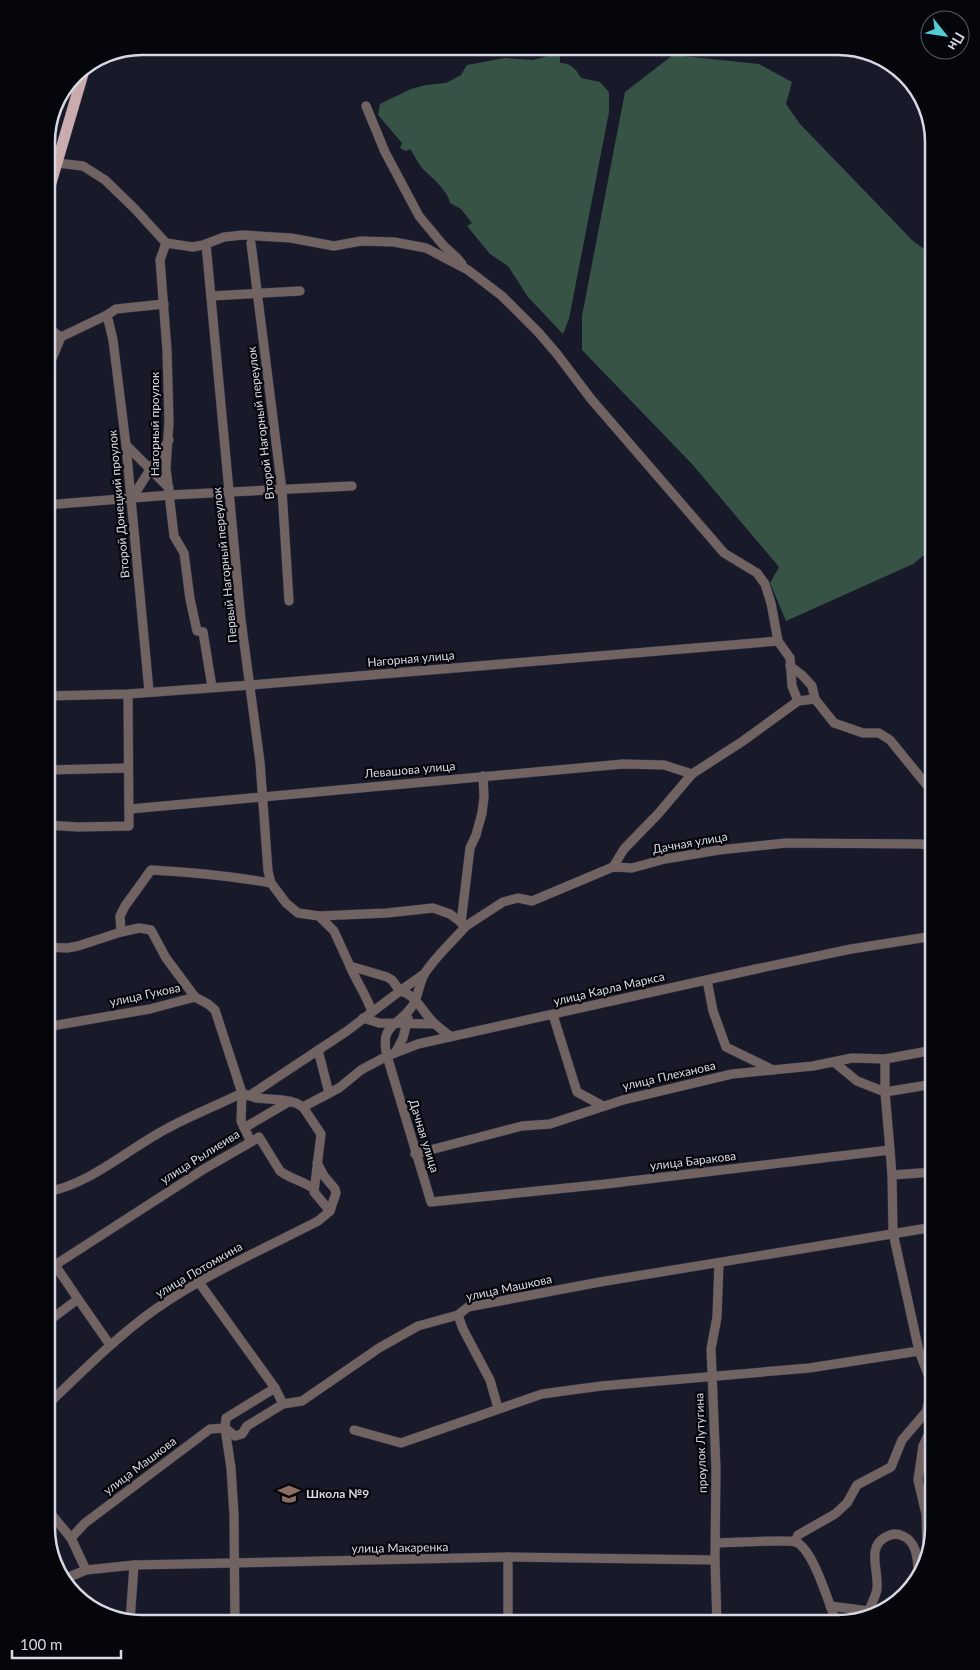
<svg xmlns="http://www.w3.org/2000/svg" width="980" height="1670" font-family="Lato,sans-serif">
	<rect width="100%" height="100%" fill="#181a29"/>
	<g fill="#365346">
		<path d="M556 54 560 57V63C571 63 576 69 581 78L600 82 609 92V112L569 319 563 334 528 297 508 266 490 254 467 226 472 223 461 209 450 203C449 193 433 178 426 172 419 166 415 156 410 149L406 151 400 148 402 143 378 115 380 104 411 89 426 85 446 83 461 75 467 65 505 58 533 60Z"/>
		<polygon points="673,55 759,64 792,82 786,104 800,124 913,241 934,256 934,547 913,564 786,621 770,583 779,567 692,464 582,350 582,316 625,92"/>
	</g>
	<g fill="none" stroke-linecap="round" stroke-linejoin="round">
		<g stroke="#333543" stroke-width="10">
			<g id="minor">
				<polyline points="366,106 385,152 419,216 443,245 457,258 462,264"/>
				<polyline points="46,163 58,158 46,140"/>
				<polyline points="57,163 83,166 105,180 135,209 166,243 193,247 203,245 224,237 243,235 291,238 334,246 361,241 394,242 426,248 468,270 502,296 539,333 557,354 591,399 724,553 757,573 765,584 771,603 778,641 790,658 792,686 798,701"/>
				<polyline points="166,243 160,260 167,350 169,422 166,468 174,536 184,553 190,599 197,631 203,632 212,687"/>
				<polyline points="251,243 282,490 289,601"/>
				<polyline points="206,244 241,620 260,762 268,871 271,883 286,903 298,913 319,916 387,913 433,908 450,914 466,926 503,902 518,898 532,901 613,867 632,868 665,859 719,850 786,843 921,844 934,847"/>
				<polyline points="211,296 300,291"/>
				<polyline points="107,315 113,340 126,445 149,691"/>
				<polyline points="46,347 61,337 107,315 116,309 164,304"/>
				<polyline points="46,373 61,337 49,329 46,324"/>
				<polyline points="126,445 169,488"/>
				<polyline points="132,498 169,440"/>
				<polyline points="46,505 170,495 352,486"/>
				<polyline points="790,666 802,675 812,686 815,699 834,723 863,733 879,733 890,740 934,794"/>
				<polyline points="46,696 128,694 251,685 778,641"/>
				<polyline points="46,770 128,768"/>
				<polyline points="130,809 623,764 664,765 692,774"/>
				<polyline points="46,825 78,827 129,826 128,694"/>
				<polyline points="613,867 624,849 658,814 692,774 743,741 798,701 815,699"/>
				<polyline points="461,923 470,848 476,835 482,813 484,797 483,776"/>
				<path d="M466 926C453 941 436 956 425 973 419 982 419 995 413 1005 399 1027 379 1023 387 1056L431 1202 606 1184 890 1150 892 1175 934 1172"/>
				<polyline points="46,947 67,948 78,946 121,932"/>
				<path d="M350 966C357 983 366 994 372 1012"/>
				<polyline points="707,980 713,1011 726,1047 773,1070"/>
				<path d="M400 991C417 995 422 1012 434 1023 439 1028 445 1032 450 1036"/>
				<polyline points="400,991 424,974"/>
				<path d="M195 997 166 958 151 930 139 928 121 932 120 916 125 906 151 870C192 872 231 876 271 883"/>
				<polyline points="553,1015 577,1092 603,1106"/>
				<polyline points="363,1018 379,1023 435,1024"/>
				<polyline points="46,1027 150,1009 195,997 208,1004 215,1010 242,1093 256,1098 282,1100 296,1103 303,1107 321,1134 314,1192 330,1211"/>
				<polyline points="318,1050 329,1093"/>
				<polyline points="395,1053 403,1038 408,1018"/>
				<polyline points="885,1059 885,1092 890,1150"/>
				<polyline points="834,1062 857,1081 885,1092 934,1084"/>
				<polyline points="249,1096 347,1031 400,991 392,980 387,977 350,966 334,931 319,916"/>
				<polyline points="303,1107 339,1088 361,1070 387,1056 418,1044 756,969 851,949 934,936"/>
				<polyline points="244,1128 290,1101"/>
				<path d="M251 1142 259 1137 280 1171C290 1179 304 1181 314 1189"/>
				<polyline points="415,1154 522,1126 550,1124 623,1100 732,1074 813,1066 852,1058 885,1059 934,1050"/>
				<polyline points="198,1281 275,1388 283,1404"/>
				<polyline points="78,1299 110,1345"/>
				<polyline points="458,1315 463,1329 490,1380 498,1408"/>
				<path d="M46 1323 78 1299 55 1265 204 1169 251 1142 241 1121 242 1093C218 1105 192 1115 168 1128 129 1148 90 1185 46 1192"/>
				<path d="M46 1406C82 1372 117 1336 157 1308 208 1273 264 1249 318 1221L330 1211 336 1193 335 1189 324 1176 317 1163"/>
				<polyline points="354,1430 401,1443 542,1394 601,1386 809,1368 919,1351"/>
				<polyline points="46,1508 71,1538 86,1570"/>
				<polyline points="71,1538 85,1523 210,1429 225,1428 235,1436 242,1434 247,1426 283,1404 302,1401 379,1348 418,1326 458,1315 468,1307 600,1282 934,1227"/>
				<polyline points="795,1542 798,1535 835,1514 847,1503 857,1485 891,1467 902,1440 926,1412 933,1387 919,1351 893,1233 892,1175"/>
				<path d="M716 1543C728 1543 789 1539 796 1542 814 1550 829 1605 837 1624"/>
				<polyline points="927,1552 926,1514 918,1480 923,1446 934,1423"/>
				<polyline points="508,1557 508,1624"/>
				<polyline points="64,1579 86,1570 134,1565 508,1557 715,1560"/>
				<polyline points="830,1606 869,1611 874,1615"/>
				<path d="M869 1611C871 1604 876 1596 877 1589 879 1572 867 1548 884 1538 890 1534 897 1533 903 1536 919 1543 917 1563 919 1578"/>
				<polyline points="130,1621 134,1565"/>
				<polyline points="235,1624 234,1515 231,1468 225,1428 226,1418 275,1388"/>
				<polyline points="717,1624 715,1560 716,1469 711,1349 717,1317 719,1263"/>
			</g>
		</g>
		<g stroke="#333543" stroke-width="12">
			<polyline id="major" points="46,200 85,67"/>
		</g>
		<use href="#minor" stroke="#726363" stroke-width="9"/>
		<use href="#major" stroke="#cbacae" stroke-width="11"/>
	</g>
	<defs>
		<g id="school-bare" transform="scale(1.725)"><path d="M0-5L7-2L0 1L-7-2ZM-4 1L0 2.5L4 1V4Q0 6-4 4Z" fill="#8d6e63" stroke="#05060b" stroke-width="2.5" paint-order="stroke"/></g>
	</defs>
	<g fill-rule="evenodd">
		<use href="#school-bare" x="289" y="1494"/>
	</g>
	<g text-anchor="middle" stroke-width="4.5" stroke-linejoin="round" paint-order="stroke">
		<g font-size="12" fill="#d7d8e3" stroke="#05060b">
			<text transform="translate(261 423) rotate(-97)" y="4">Второй Нагорный переулок</text>
			<text transform="translate(155 424) rotate(-90)" y="4">Нагорный проулок</text>
			<text transform="translate(119 504) rotate(-95)" y="4">Второй Донецкий проулок</text>
			<text transform="translate(225 565) rotate(-96)" y="4">Первый Нагорный переулок</text>
			<text transform="translate(411 659) rotate(-5)" y="4">Нагорная улица</text>
			<text transform="translate(410 770) rotate(-5)" y="4">Левашова улица</text>
			<text transform="translate(690 843) rotate(-10)" y="4">Дачная улица</text>
			<text transform="translate(609 989) rotate(-13)" y="4">улица Карла Маркса</text>
			<text transform="translate(145 995) rotate(-12)" y="4">улица Гукова</text>
			<text transform="translate(669 1076) rotate(-13)" y="4">улица Плеханова</text>
			<text transform="translate(424 1136) rotate(73)" y="4">Дачная улица</text>
			<text transform="translate(200 1157) rotate(-32)" y="4">улица Рылиеива</text>
			<text transform="translate(693 1161) rotate(-7)" y="4">улица Баракова</text>
			<text transform="translate(199 1270) rotate(-30)" y="4">улица Потомкина</text>
			<text transform="translate(509 1288) rotate(-12)" y="4">улица Машкова</text>
			<text transform="translate(701 1443) rotate(-92)" y="4">проулок Лутугина</text>
			<text transform="translate(140 1466) rotate(-37)" y="4">улица Машкова</text>
			<text transform="translate(400 1548) rotate(-1)" y="4">улица Макаренка</text>
		</g>
		<g font-size="12" font-weight="bold" fill="#d7d8e3" stroke="#05060b" text-anchor="start">
			<text x="306" y="1498">Школа №9</text>
		</g>
	</g>
	<path d="M0 0H980V1670H0ZM142 55H838A87 87 0 0 1 925 142V1528A87 87 0 0 1 838 1615H142A87 87 0 0 1 55 1528V142A87 87 0 0 1 142 55Z" fill="#05060b" fill-rule="evenodd"/>
	<path fill="none" stroke="#d7d8e3" stroke-width="2.5" d="M142 55H838A87 87 0 0 1 925 142V1528A87 87 0 0 1 838 1615H142A87 87 0 0 1 55 1528V142A87 87 0 0 1 142 55Z"/>
	<g transform="translate(945 35) rotate(120)"><circle r="24" fill="#05060b" stroke="#595a61"/>
	<path d="M0-4L9 19L0 12L-9 19Z" fill="#52ccd6"/>
	<text y="-8" font-size="14" font-weight="bold" text-anchor="middle" fill="#d7d8e3">Пн</text>
	</g>
	<path d="M12 1650v8h109v-8" fill="none" stroke="#d7d8e3" stroke-width="2.5"/>
	<text x="20" y="1650" font-size="15" fill="#d7d8e3" stroke="#05060b" stroke-width="4" paint-order="stroke">100 m</text>
</svg>
